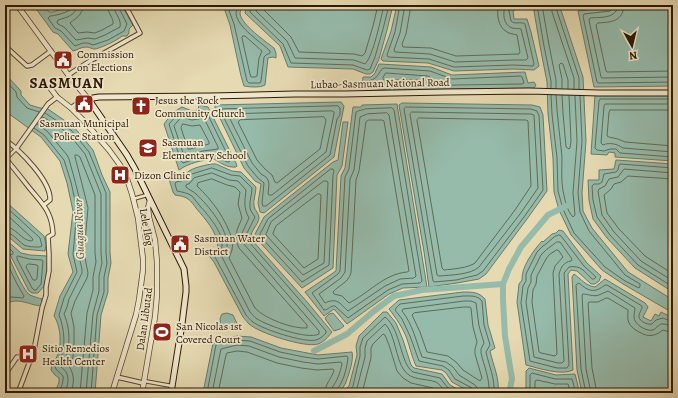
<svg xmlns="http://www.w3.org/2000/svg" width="678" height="398" font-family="Alegreya,serif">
	<rect width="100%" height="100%" fill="#e6dab2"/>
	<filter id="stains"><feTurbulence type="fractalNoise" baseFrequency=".005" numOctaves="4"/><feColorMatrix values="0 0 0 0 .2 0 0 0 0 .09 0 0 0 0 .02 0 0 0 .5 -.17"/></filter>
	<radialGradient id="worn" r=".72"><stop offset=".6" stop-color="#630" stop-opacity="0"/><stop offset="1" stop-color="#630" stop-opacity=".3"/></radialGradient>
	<g fill="#96bbab" stroke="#6c7a67">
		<path d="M41 5H43L49 12H53L73 5H121C126 12 129 19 133 25L129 29V33L127 36H122C118 40 101 48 95 49 92 49 89 47 86 47 81 47 77 50 73 51L58 34 53 32 37 10V7Z"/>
		<path d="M223 5H242C241 8 240 12 240 14 242 25 265 41 274 48L276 53V58L273 57 268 58 265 85C260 88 250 87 244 86L241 76 230 25Z"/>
		<polygon points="247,5 393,5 387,30 379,59 373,72 370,74 366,74 353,69 288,67 280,46 245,13"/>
		<polygon points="397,5 515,5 516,9 513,11 514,19 527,19 531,32 539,66 534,70 514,69 454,71 428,63 383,61 381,59 391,31"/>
		<polygon points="533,5 561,5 561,10 583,77 586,141 582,193 583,211 592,228 628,272 673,300 673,313 623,284 602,270 571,235 559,210 554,192 553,158 548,114 547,82 540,46"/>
		<polygon points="624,5 673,5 673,86 594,87 578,11"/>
		<polygon points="379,64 415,66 431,67 452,75 525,72 528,83 534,82 536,85 534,88 392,90 362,88 363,77 371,77 375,73"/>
		<path d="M5 74 21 91V95L30 105 40 108 48 109 74 127 93 150 102 175 110 192V253L111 263 108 278V292L101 315 95 393H55L59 382V378L55 375 51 370 52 364C63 353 62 328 54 316L60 296 73 272 68 254 73 211 67 183 60 161 41 137 5 111Z"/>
		<polygon points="595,95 673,95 673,161 615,157 615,153 609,152 607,155 591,154"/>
		<polygon points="341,102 344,106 334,157 264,213 260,212 258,203 261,184 255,181 244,168 215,108 215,105"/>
		<polygon points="402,103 532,105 540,107 543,115 547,191 527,219 486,274 479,279 457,283 429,287 424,252 399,105"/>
		<polygon points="397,104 427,287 403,288 389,294 347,324 334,309 324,316 305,292 336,271 341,176 345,168 353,107 361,107 362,105"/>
		<path d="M199 105 208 107 236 163 237 166 236 167C227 168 221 163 214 159 202 160 189 163 179 170L164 124C169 117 174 111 182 107L192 111 198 110Z"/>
		<polygon points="343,122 348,122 342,166 337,175 333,268 302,288 254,236 264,217 333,162 338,160"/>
		<polygon points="616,160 673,164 673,292 635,268 607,238 593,219 589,200 588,180 599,180 599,170 614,169"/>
		<path d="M211 164H216L232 171 241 172 256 187C256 194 253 200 254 206 255 211 259 213 259 218 258 226 250 230 251 239L308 303 332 332C328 337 324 342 318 344 305 348 259 333 249 324 247 322 245 319 243 317L214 262 210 257 211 254 218 247C217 231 205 219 196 208 194 205 191 201 188 199 184 196 180 196 175 195L173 192 169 179 171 177 176 178 184 176C189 168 202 166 211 164Z"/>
		<polygon points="5,201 44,236 46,245 45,251 23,249 11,239 5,235"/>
		<path d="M559 230 563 231 587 263 601 276 599 281 595 284H591L577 271 571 270 568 274 573 370C562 376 538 368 526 365L517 302 519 284 522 280C521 267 534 250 542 241L543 242 552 234 556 233Z"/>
		<polygon points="5,239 21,253 30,255 47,256 48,258 45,285 38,293 32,293 29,291 7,249 5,243"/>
		<path d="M5 247C9 257 22 290 30 295 34 297 39 298 42 299L41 306C29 305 16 296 5 305Z"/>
		<path d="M574 274C581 279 586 286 595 287L605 279 645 303 648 307 643 317 651 321 655 314 659 316 661 312 673 318V393H582L577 370 572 277Z"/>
		<path d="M463 292C472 292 479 292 485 299L488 325 495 348 490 351C493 365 500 379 498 393H472L452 382 446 373 442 370 416 366C412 357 410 348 407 339 403 328 396 318 389 309L399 300Z"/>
		<polygon points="383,312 387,312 396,323 403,340 411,365 414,368 442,374 450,385 464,393 342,393 349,386 357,355 356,346 359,336"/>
		<path d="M227 313 233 315 239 328 228 329 222 328C220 323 219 319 222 314Z"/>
		<polygon points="333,313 344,326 340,329 334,331 326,320 325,318 329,314"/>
		<path d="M237 336 251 337 281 348 318 355 352 352C354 359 349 374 346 382 345 386 341 389 339 393H203L213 343 215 341Z"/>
		<polygon points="529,368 556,375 575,374 578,386 579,393 526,393 526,371"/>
	</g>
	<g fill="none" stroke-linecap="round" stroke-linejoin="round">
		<g stroke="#626a56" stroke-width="1">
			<path d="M72 5C71 6 72 8 71 9 69 12 54 16 50 16L48 18 55 28 61 31 75 46 83 43H88L93 45 108 40 124 31 127 24 119 8 118 5"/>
			<path d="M77 5C76 16 67 17 58 20L57 22 58 24 64 27 76 40 88 38 95 39 105 35 120 27C122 19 114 13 113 5"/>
			<path d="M83 5C82 16 77 17 70 23L78 33 87 32 95 33 102 30 113 24C114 18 107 12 107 5"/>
			<path d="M227 5 234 24 247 81 249 83H260L261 81 264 57 266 55 270 53V51C261 42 238 28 236 14 236 12 237 8 238 5"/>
			<polyline points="251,5 250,12 283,44 291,63 353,65 367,70 370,69 375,57 383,29 389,5"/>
			<path d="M256 5V11L287 41 295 58 354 60 365 64C373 57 381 18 384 5"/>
			<polyline points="262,5 262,8 291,37 299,52 354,54 362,56 365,53 373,26 378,5"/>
			<path d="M400 5 395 32 387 55 388 57 429 59 454 67 514 65 533 66 534 64 525 24C521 21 515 25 511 21L509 11 511 5"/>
			<path d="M405 5 400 33 394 50 395 52 430 54 455 62 514 60H526L528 58 521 29C518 28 515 29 512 28 503 25 502 12 506 5"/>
			<path d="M411 5 406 34 402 44 403 47 431 48 456 56 519 54 520 52 517 35C514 34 510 34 507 32 498 27 496 14 499 5"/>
			<polyline points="537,5 544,46 551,81 551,88"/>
			<polyline points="542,5 549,45 556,80 556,88"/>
			<polyline points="552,5 552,12 574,78 574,89"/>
			<polyline points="557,5 557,11 579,78 579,89"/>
			<polyline points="613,5 612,8 610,11 584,14 583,16 597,82 598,83 673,82"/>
			<path d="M618 5C617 19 601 17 590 18L589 20 601 77 602 78 673 77"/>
			<path d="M624 5C623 22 611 22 598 23L596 25 606 71 607 72 673 71"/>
			<polygon points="243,36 245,36 262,51 259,58 257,76 255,77 251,77 250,74 242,38"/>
			<path d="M385 68 430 71 452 79 521 76 522 77 524 83 522 84 392 86 367 84V81C376 80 377 76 382 69Z"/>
			<polygon points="386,73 428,76 430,77 431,79 429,80 384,80 383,78"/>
			<polyline points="5,80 16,92 17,97 27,108 39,112"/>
			<polyline points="562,88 562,79 559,65 561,63 563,64 568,80 568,89"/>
			<polyline points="551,95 552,114 557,158 558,191 563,209 574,233 605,267 625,281 639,288 640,286 640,284 625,275 589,231 580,212 578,193 582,141 580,96"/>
			<path d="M556 95C557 116 560 136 562 157 562 168 561 180 563 191 565 200 567 211 573 217L575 215 573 193 577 141 575 96"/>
			<polyline points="562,95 563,113 566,147 569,149 570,148 571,141 569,96"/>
			<polyline points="673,99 600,99 599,101 595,148 597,150 604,151 610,149 616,149 620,153 673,157"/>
			<path d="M673 104H605L604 106 601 143 603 145C610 142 617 144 623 148L673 152"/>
			<polygon points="338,106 340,108 340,115 337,119 330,155 266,206 263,206 262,203 264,183 258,178 248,166 221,112 221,110 223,109"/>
			<polygon points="406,107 531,109 537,111 539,116 543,190 524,217 483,271 477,275 456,280 434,282 433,281 404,109"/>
			<path d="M392 108 394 110 422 281 420 283 402 284 388 290 348 318 335 306C331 305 328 310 324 310L312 293 338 274 340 271 345 177 349 169 356 112C357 111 363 110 365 109Z"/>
			<path d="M203 110 206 111 230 160 229 162H227L214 155 204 156 183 163 181 161 169 124 178 114 182 111C190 113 196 118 203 110Z"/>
			<polyline points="673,110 610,110 609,112 607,136 609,137 618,139 625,142 673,146"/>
			<polygon points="332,111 334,112 334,114 326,152 272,195 269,195 268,194 269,184 268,180 266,177 261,174 252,163 229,117 229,115 231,114"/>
			<path d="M412 112 531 114 534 115 538 188 520 214 479 267C470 275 450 275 439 276L437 275 410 114Z"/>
			<polyline points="45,113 71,130 89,152 106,193 106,253 107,263 104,277 104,292 97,315 91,393"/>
			<path d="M387 113 389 115 416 276 414 278 400 279 385 286 348 311C343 307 339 299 331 301 329 301 327 302 325 303L319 294 341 278 345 272 350 179 354 170 360 117 367 114Z"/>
			<polyline points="42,117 45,118 68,133 85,154 101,194 101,253 102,263 99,276 99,291 93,314 86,393"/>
			<polygon points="182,117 192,120 204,118 218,147 218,149 203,151 186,156 184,156 174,126"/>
			<polygon points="324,117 326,120 320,149 277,183 275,182 272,175 265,169 257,160 238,122 240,120"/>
			<path d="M419 118 526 120 528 121 531 186 515 210 475 263C468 268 453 269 444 270L442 268 417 120Z"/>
			<path d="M369 120H382L384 121 409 271 407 272C384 274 369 293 349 303L342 296 334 294 333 292C339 285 348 283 351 273L356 180 359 171 366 122Z"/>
			<path d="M37 124 47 131 67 155 69 159 75 181 82 209 78 253 82 269V273L69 299 67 307 64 314C71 330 71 352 61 367 63 369 65 370 66 372 70 378 67 387 65 393"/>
			<polygon points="183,124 192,126 200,125 209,142 209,144 190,149 188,149 181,128"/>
			<path d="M34 128 44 135 64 160 71 182 77 210 73 254 77 272 64 298 59 315C64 327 67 349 59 361 58 363 57 364 55 366L56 369C58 372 62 374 63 376 64 381 61 388 59 393"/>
			<path d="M212 168 231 175 240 176 252 188C252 195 249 201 250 208 251 212 253 214 255 217L247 233 248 241 305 306 326 331V333C323 336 320 339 316 340 304 343 262 329 253 322 250 320 248 317 246 315L215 257C217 253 221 251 222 246 224 233 208 215 200 206 197 203 195 199 192 196 188 193 182 192 177 191L175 184 176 182 186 180 189 175 192 174Z"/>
			<polyline points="673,168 620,164 619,165 618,170 616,172 604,174 602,182 599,184 594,184 592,186 593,200 597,217 610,235 638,265 673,287"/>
			<polygon points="331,169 333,169 334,171 333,175 329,265 302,282 260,236 260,234 268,219"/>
			<path d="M212 173 229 180 238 181 246 190C245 201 243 207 249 218L242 233 243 243 319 331V334C307 340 269 326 257 319 254 317 252 314 250 312L222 257C223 254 227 251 227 246 228 229 208 205 196 194 193 191 189 190 186 187V185L190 183 194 178Z"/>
			<polyline points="673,173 624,169 618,177 609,179 605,186 599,189 598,191 602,215 614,232 641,261 673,281"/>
			<path d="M212 179 227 185 235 187 240 192 238 204 242 218 237 230 236 238 235 240 232 239C226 219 212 200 197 186L198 183Z"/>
			<polyline points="673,179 628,176 621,182 614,184 611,189 604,195 607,213 619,229 645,256 673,274"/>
			<polygon points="324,181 327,181 328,183 324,263 303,275 266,235 266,234 271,222"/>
			<polygon points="318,194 320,194 321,195 318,259 304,268 273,234 273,233 276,226"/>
			<path d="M5 206 40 238 42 246 40 247C34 247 28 247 24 245 17 240 13 233 5 232"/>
			<path d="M5 213 32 238 33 240 31 241C21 240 16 227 5 227"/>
			<path d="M559 235 561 236 584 266 596 277 594 279H592C584 271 581 265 569 267L564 273 569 365 567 368H557L530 361 521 303 523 286 526 281V274L537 252 543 246 546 244 554 237Z"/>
			<path d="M235 240 236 241 239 248 248 258 307 325V328C293 329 265 319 255 308L229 258 232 250 233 242Z"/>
			<path d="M557 242H560L572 259 571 261C564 262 561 267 559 274L564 361 562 363H558L534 357 526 302 528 288 531 282V275L541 255 546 250Z"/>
			<polyline points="5,244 13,252 13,254 7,256 6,261 17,284 24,296 23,298 11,297 5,300"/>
			<polygon points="557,250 559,251 563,257 555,266 553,273 557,354 555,356 541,353 539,352 532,302 533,290 536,284 537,276 546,259 549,255"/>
			<polygon points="18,256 29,259 42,260 43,261 41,284 36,290 34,290 32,288 17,259 17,257"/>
			<polygon points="29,264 37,265 38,266 37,278 36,280 33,280 26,267 27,265"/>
			<polygon points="464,307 470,307 471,308 473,327 477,342 475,349 475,354 482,378 480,381 463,370 456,362 448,356 427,352 420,332 412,315 414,313"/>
			<path d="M71 393C74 382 75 376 69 366L73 357 74 343V327L71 313 75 301 87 278 88 273 84 253 88 208 81 180 75 157V155H77L80 157 95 195V253L96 262 93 277V290L87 313 80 393"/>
			<path d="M207 393 216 345 237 340 250 341 280 352 304 357 318 359 347 356 348 358C347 366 345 375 342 381 340 386 337 388 336 393"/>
			<path d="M212 393 221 349 237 345 249 346 279 357 303 362 318 364 341 362 342 364C341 368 340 373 338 377 336 383 331 387 331 393"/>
			<path d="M218 393 226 355 227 353 237 351 247 352 277 363 301 368 317 370 333 369 334 371C331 379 325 384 325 393"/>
			<path d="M348 393 353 386 360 356V347L363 338 385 317C401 329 400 364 413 372L440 378 448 388 456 393"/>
			<path d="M354 393 357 388 365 357V348L367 341 385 324C395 333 396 360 404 370 411 381 425 378 436 382 440 384 443 390 447 393"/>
			<polyline points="362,393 371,358 371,348 373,344 383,334 385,335 389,345 397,371 403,378 411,383 433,388 438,393"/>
			<path d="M473 393 472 388 455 379 449 370 443 366 419 361 410 336 402 319 395 310 396 308 400 304 463 296C470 296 477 295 482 301L484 325 490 345 486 352C489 366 495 378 494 393"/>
			<path d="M478 393V389L475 385 459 375 453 367 446 362 422 357C416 341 413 325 402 311L403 309 464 301H471L476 303 479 326 484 343 481 349V353C484 366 490 379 489 393"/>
			<polyline points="530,393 530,375 532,373 555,379 572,379 574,386 575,393"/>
			<polyline points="535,393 535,381 537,380 555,384 568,384 569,387 570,393"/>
			<path d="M586 393 581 369 576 285 577 284 579 283C589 292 595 293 605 285H607L642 306V308C641 310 640 312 639 315 638 321 647 325 652 324L656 320 663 318 670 321 673 322"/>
			<path d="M591 393 586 369 582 295 583 294C587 294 594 297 599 295 602 294 605 292 608 291L635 308C635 311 634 313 634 317 634 324 646 332 653 330 657 328 659 323 664 324 667 324 669 326 673 327"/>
			<path d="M597 393 592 368 588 303 589 302H598L606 298H608L628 310C628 314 627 319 629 323 631 327 635 330 639 332 648 337 654 337 663 330L673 333"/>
		</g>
		<g stroke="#96bbab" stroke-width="6">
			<polyline points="314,351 347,334 374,311 394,296 422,290 503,284"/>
			<polyline points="509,393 512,379 505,336 503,300 503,284 509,269 521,247 548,215 566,206"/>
		</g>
		<g stroke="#5b482c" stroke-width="4.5">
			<g id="pedestrian">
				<polyline points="6,159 16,149"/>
				<polyline points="133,199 147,195"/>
				<polyline points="144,381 172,386"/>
			</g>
		</g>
		<g stroke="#5b482c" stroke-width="5.5">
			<g id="minor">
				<polyline points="5,46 27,66 32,65 51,51"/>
				<polyline points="68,75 90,61 140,33 125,5"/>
				<polyline points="71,108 86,97"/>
				<path d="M5 140C20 150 51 181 50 200L44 205"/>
				<polyline points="16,149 48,104 57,97"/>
				<path d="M5 158C13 167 20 176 27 185 41 203 52 210 53 234L48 237 49 254V271L46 287V295L42 308 34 350 18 393"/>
				<polyline points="5,372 6,373 17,357 20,358 21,355 31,358"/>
				<polyline points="117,377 143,383"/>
			</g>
		</g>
		<g stroke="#5b482c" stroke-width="6">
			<g id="tertiary">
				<polyline points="17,5 69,76 89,100"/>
				<polyline points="51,89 57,97 71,108 84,121 109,150 120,165 127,179 132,194 138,218 143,259 143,270 139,300 136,315 112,393"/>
				<polyline points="142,393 155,317 157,295 157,262 155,240 149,217 148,208 150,200"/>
			</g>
		</g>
		<g stroke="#2d1800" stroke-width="7">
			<polyline id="secondary" points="171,393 182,324 186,292 186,286 184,269 135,169 127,155 89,100 93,98 99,97 211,96 295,94 344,94 445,92 529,91 599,93 673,93"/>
		</g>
		<use href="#pedestrian" stroke="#efe7cd" stroke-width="2.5"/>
		<use href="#minor" stroke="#efe7cd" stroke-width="3.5"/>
		<use href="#tertiary" stroke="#efe7cd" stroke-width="4.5"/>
		<use href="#secondary" stroke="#efe7cd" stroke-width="5"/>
	</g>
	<defs>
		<g id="civic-square" transform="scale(1)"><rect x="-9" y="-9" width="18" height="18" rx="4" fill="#8f2418" stroke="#efe7cd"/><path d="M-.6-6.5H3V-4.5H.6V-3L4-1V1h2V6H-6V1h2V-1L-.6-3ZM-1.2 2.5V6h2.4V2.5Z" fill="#fff"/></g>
		<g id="church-square" transform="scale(1)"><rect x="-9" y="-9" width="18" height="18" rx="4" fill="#8f2418" stroke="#efe7cd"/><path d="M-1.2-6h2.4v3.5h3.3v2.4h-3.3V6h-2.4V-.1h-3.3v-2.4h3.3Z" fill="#fff"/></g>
		<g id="school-square" transform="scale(1)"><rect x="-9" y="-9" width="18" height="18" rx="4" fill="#8f2418" stroke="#efe7cd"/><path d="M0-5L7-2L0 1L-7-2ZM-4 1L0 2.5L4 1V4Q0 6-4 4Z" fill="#fff"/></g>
		<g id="hospital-square" transform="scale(1)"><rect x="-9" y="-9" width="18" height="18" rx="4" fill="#8f2418" stroke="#efe7cd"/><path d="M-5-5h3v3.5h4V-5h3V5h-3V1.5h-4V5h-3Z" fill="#fff"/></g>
		<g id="stadium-square" transform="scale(1)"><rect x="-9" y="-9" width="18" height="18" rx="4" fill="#8f2418" stroke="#efe7cd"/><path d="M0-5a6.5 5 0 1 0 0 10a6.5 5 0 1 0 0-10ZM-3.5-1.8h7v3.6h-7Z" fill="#fff"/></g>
	</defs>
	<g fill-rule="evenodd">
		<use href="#civic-square" x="63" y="60"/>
		<use href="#civic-square" x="84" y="104"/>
		<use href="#church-square" x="141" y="106"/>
		<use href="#school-square" x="148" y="148"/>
		<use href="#hospital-square" x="120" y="175"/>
		<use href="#civic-square" x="180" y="244"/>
		<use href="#stadium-square" x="162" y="332"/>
		<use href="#hospital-square" x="28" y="354"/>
	</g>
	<g text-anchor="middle" stroke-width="3.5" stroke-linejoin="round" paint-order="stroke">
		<g font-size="11" fill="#2d1800" stroke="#efe7cd" text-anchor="start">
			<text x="77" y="58">Commission<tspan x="77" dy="13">on Elections</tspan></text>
			<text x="155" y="104">Jesus the Rock<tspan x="155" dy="13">Community Church</tspan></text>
			<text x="84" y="127" text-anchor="middle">Sasmuan Municipal<tspan x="84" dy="13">Police Station</tspan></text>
			<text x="162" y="146">Sasmuan<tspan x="162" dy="13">Elementary School</tspan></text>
			<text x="134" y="179">Dizon Clinic</text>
			<text x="194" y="242">Sasmuan Water<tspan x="194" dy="13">District</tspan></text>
			<text x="176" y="330">San Nicolas 1st<tspan x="176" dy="13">Covered Court</tspan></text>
			<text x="42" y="352">Sitio Remedios<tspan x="42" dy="13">Health Center</tspan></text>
		</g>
		<g font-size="11" fill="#2d1800" stroke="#efe7cd">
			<text transform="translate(380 83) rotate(-1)" y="4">Lubao-Sasmuan National Road</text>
			<text transform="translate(147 227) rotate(80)" y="4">Lele Ilog</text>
			<text transform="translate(144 319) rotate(-82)" y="4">Dalan Libutad</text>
		</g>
		<g font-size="12" font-style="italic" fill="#52513c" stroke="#efe7cd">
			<text transform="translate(79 229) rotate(-92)" y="4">Guagua River</text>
		</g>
		<g font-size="15" font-weight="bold" letter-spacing="1" fill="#2d1800" stroke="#efe7cd">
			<text x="67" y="88">SASMUAN</text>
		</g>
	</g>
	<rect width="678" height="398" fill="none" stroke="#e6dab2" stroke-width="20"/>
	<rect x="6" y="6" width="666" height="386" fill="none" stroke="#2d1800" stroke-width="2"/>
	<rect x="10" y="10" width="658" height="378" fill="none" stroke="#2d1800"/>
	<g transform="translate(632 46) rotate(172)" stroke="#efe7cd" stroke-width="3" paint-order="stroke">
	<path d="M0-3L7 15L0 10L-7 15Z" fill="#2d1800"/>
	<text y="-6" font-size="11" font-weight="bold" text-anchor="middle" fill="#2d1800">N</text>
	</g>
	<rect width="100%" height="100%" filter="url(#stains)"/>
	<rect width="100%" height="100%" fill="url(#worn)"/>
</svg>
